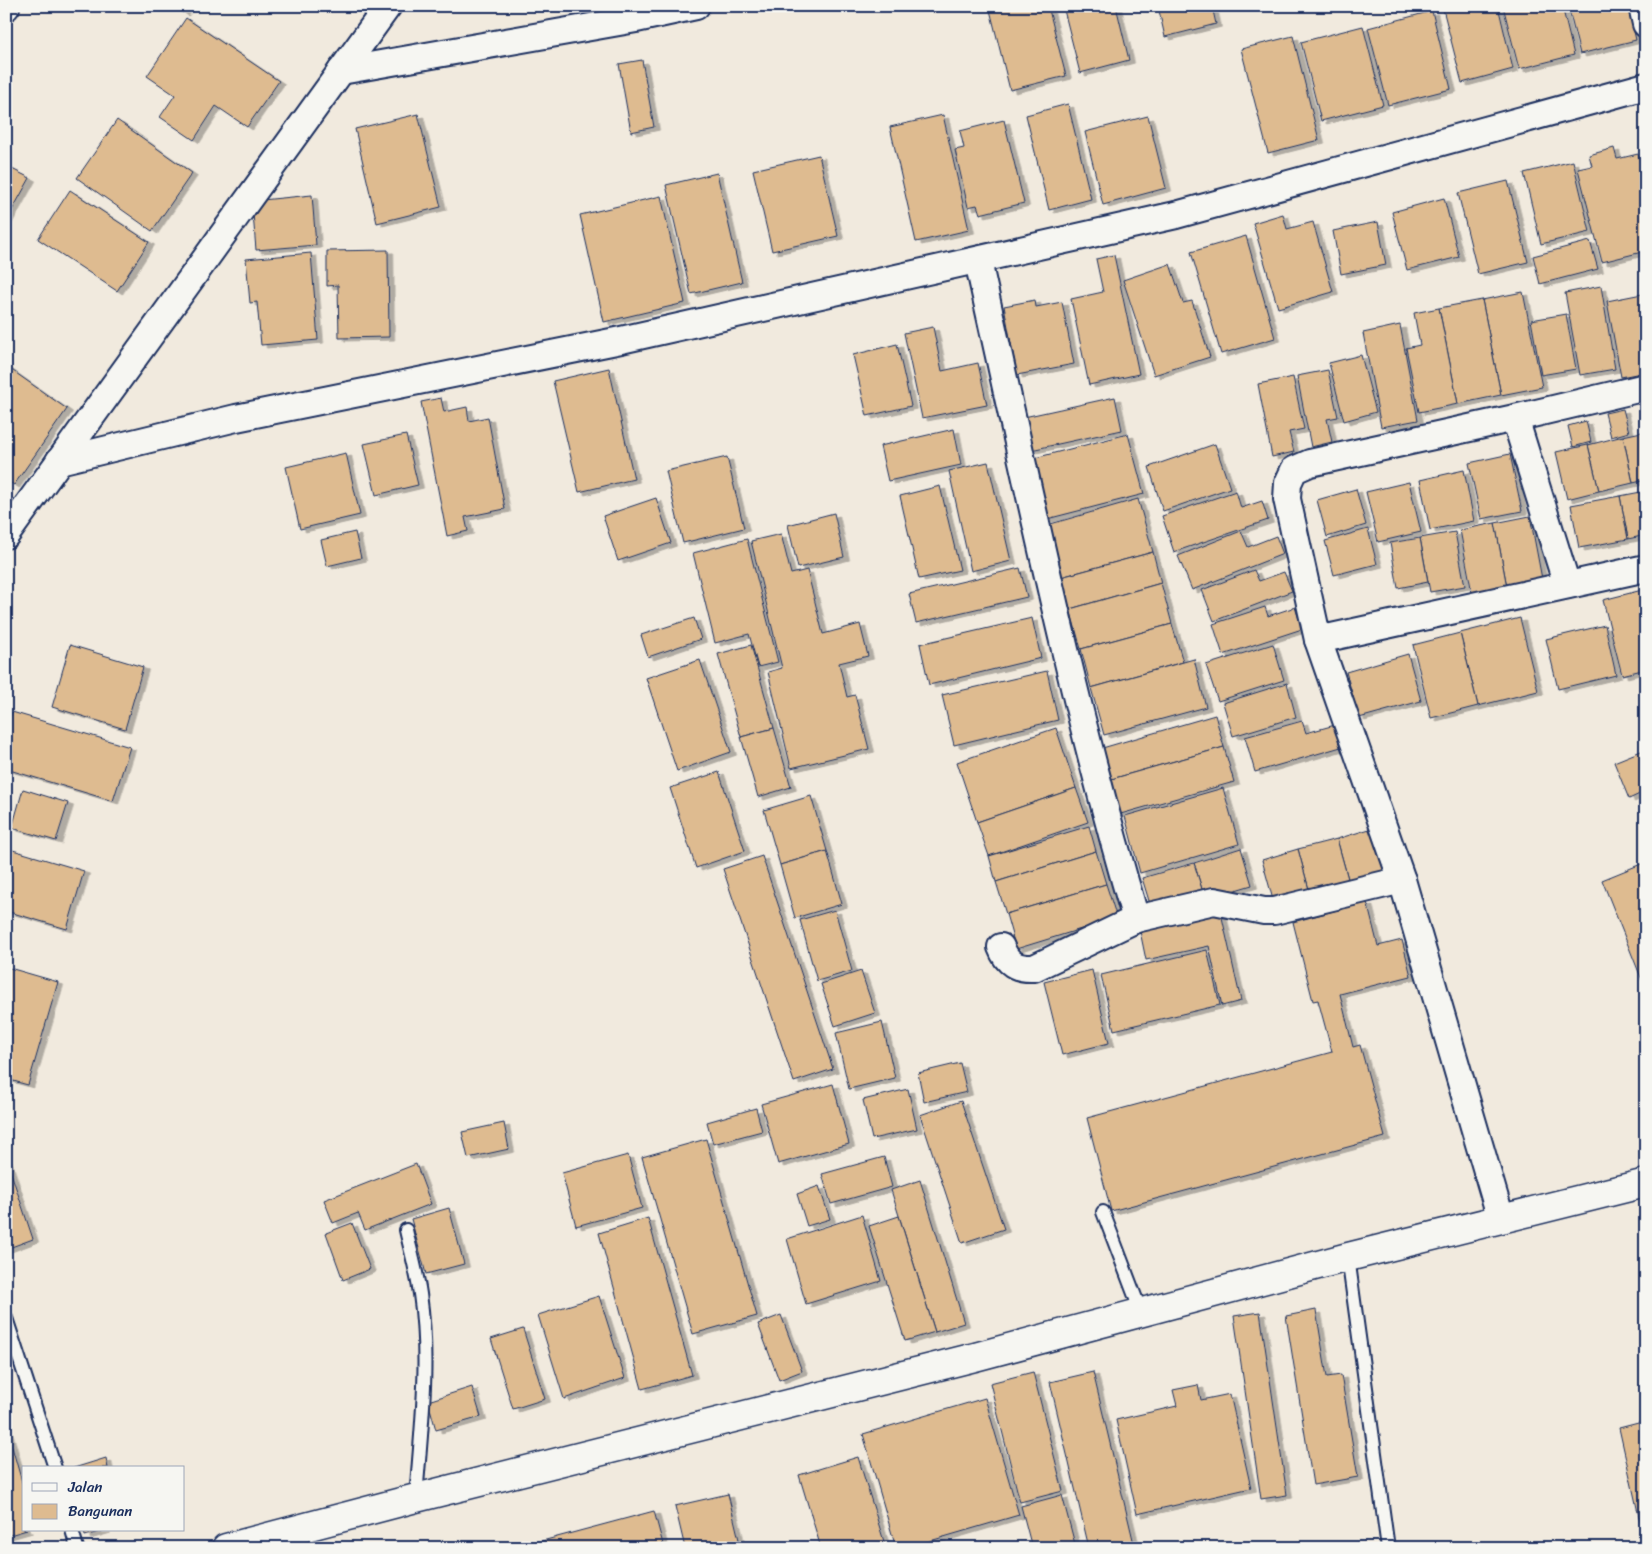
<svg xmlns="http://www.w3.org/2000/svg" width="1652" height="1554" font-family="Sriracha,sans-serif">
	<defs>
		<filter id="shadow"><feDropShadow dx="5.5" dy="3" stdDeviation="0" flood-color="#0004"/></filter>
	</defs>
	<rect width="100%" height="100%" fill="#f1eade"/>
	<filter id="ink" filterUnits="userSpaceOnUse"><feTurbulence type="fractalNoise" baseFrequency=".02" numOctaves="2"/><feDisplacementMap in="SourceGraphic" scale="10" xChannelSelector="R" yChannelSelector="G"/><feConvolveMatrix kernelMatrix="1 2 1 2 8 2 1 2 1" color-interpolation-filters="sRGB"/></filter>
	<g filter="url(#ink)">
		<g fill="#debb90" stroke="#1b2f5e" filter="url(#shadow)">
			<polygon points="174,6 188,6 183,13"/>
			<polygon points="1005,6 1048,6 1066,76 1010,90 990,10"/>
			<polygon points="1063,6 1116,6 1129,60 1080,73"/>
			<polygon points="1158,6 1212,6 1216,24 1165,37"/>
			<polygon points="1455,6 1498,6 1513,69 1462,83 1443,9"/>
			<polygon points="1503,6 1562,6 1574,55 1519,69"/>
			<polygon points="1568,6 1628,6 1636,40 1580,54"/>
			<polygon points="1432,11 1451,89 1388,105 1368,28"/>
			<polygon points="186,18 279,81 247,127 216,106 194,140 160,117 175,95 147,76"/>
			<polygon points="1363,26 1383,105 1321,121 1301,42"/>
			<polygon points="1293,36 1319,140 1268,153 1241,49"/>
			<polygon points="642,60 654,127 631,132 619,64"/>
			<polygon points="1068,104 1091,199 1049,210 1026,115"/>
			<polygon points="418,114 441,207 377,223 355,129"/>
			<polygon points="943,115 969,230 916,242 890,127"/>
			<polygon points="1148,116 1166,188 1103,205 1085,132"/>
			<polygon points="117,120 192,173 152,231 77,178"/>
			<polygon points="1004,120 1024,203 980,214 977,205 968,207 955,150 964,148 960,131"/>
			<polygon points="1614,148 1617,159 1638,154 1646,184 1646,251 1602,262 1578,169 1592,166 1589,155"/>
			<polygon points="819,155 838,236 772,251 753,170"/>
			<polygon points="1573,161 1590,232 1541,244 1524,173"/>
			<polygon points="6,166 30,178 6,221"/>
			<polygon points="717,173 742,282 691,294 666,185"/>
			<polygon points="1508,181 1528,262 1478,274 1458,193"/>
			<polygon points="70,190 149,242 117,291 38,239"/>
			<polygon points="312,195 316,245 256,250 252,201"/>
			<polygon points="661,196 685,303 604,322 580,215"/>
			<polygon points="1444,198 1459,257 1407,270 1392,212"/>
			<polygon points="1283,214 1287,229 1313,222 1333,292 1278,308 1253,223"/>
			<polygon points="1378,222 1386,265 1341,274 1333,231"/>
			<polygon points="1246,236 1275,338 1221,354 1191,252"/>
			<polygon points="1590,241 1598,269 1540,284 1533,256"/>
			<polygon points="388,250 389,337 339,338 338,285 327,286 327,251"/>
			<polygon points="311,253 318,340 261,345 257,302 250,303 246,259"/>
			<polygon points="1114,255 1139,374 1089,385 1071,299 1103,292 1096,259"/>
			<polygon points="1170,264 1183,303 1192,301 1210,357 1154,375 1123,280"/>
			<polygon points="1601,286 1615,369 1580,375 1565,293"/>
			<polygon points="1523,292 1542,387 1501,395 1482,300"/>
			<polygon points="1642,294 1646,314 1646,372 1621,377 1607,301"/>
			<polygon points="1035,300 1036,307 1062,302 1074,364 1017,375 1004,306"/>
			<polygon points="1482,300 1501,395 1458,404 1439,308"/>
			<polygon points="1439,308 1458,404 1419,412 1406,348 1420,345 1414,313"/>
			<polygon points="1566,314 1576,369 1541,375 1531,320"/>
			<polygon points="1400,325 1418,420 1381,427 1363,333"/>
			<polygon points="933,327 942,371 978,363 987,405 922,418 904,333"/>
			<polygon points="897,344 911,406 867,416 853,355"/>
			<polygon points="1361,355 1376,412 1344,421 1329,363"/>
			<polygon points="6,366 67,409 14,485 6,480"/>
			<polygon points="609,368 634,479 579,492 553,381"/>
			<polygon points="1328,370 1338,417 1327,419 1332,442 1311,447 1297,376"/>
			<polygon points="1293,377 1304,429 1289,432 1294,452 1272,457 1258,384"/>
			<polygon points="1115,397 1122,430 1031,450 1024,417"/>
			<polygon points="441,398 444,412 467,407 469,421 488,417 505,509 465,517 468,531 447,536 421,402"/>
			<polygon points="1623,409 1629,432 1611,437 1605,413"/>
			<polygon points="1586,421 1591,442 1573,447 1568,426"/>
			<polygon points="954,429 961,465 888,481 880,446"/>
			<polygon points="1646,431 1646,480 1633,483 1623,436"/>
			<polygon points="1128,434 1144,494 1043,520 1027,460"/>
			<polygon points="406,435 418,485 376,495 364,444"/>
			<polygon points="1623,436 1633,483 1599,491 1588,445"/>
			<polygon points="1215,444 1230,488 1163,511 1149,467"/>
			<polygon points="1588,445 1599,491 1567,499 1556,452"/>
			<polygon points="346,453 360,515 300,529 286,467"/>
			<polygon points="1510,454 1522,511 1481,519 1469,463"/>
			<polygon points="727,457 744,528 683,543 666,471"/>
			<polygon points="988,462 1011,561 971,571 949,471"/>
			<polygon points="1464,470 1474,521 1430,530 1420,480"/>
			<polygon points="1409,482 1421,532 1378,542 1366,492"/>
			<polygon points="940,486 960,570 919,579 900,496"/>
			<polygon points="1356,489 1366,525 1327,537 1317,500"/>
			<polygon points="1236,491 1241,508 1262,501 1268,520 1174,552 1162,516"/>
			<polygon points="1646,491 1646,535 1628,539 1620,496"/>
			<polygon points="1620,496 1628,539 1579,548 1571,505"/>
			<polygon points="656,498 671,543 618,561 603,516"/>
			<polygon points="1138,499 1153,552 1061,577 1047,525"/>
			<polygon points="834,513 844,557 798,568 788,525"/>
			<polygon points="1530,516 1542,579 1507,587 1495,523"/>
			<polygon points="1495,523 1507,587 1472,593 1460,530"/>
			<polygon points="1368,529 1377,564 1334,575 1325,541"/>
			<polygon points="1241,531 1248,547 1276,536 1283,554 1192,590 1178,556"/>
			<polygon points="355,532 361,558 327,566 321,540"/>
			<polygon points="1455,532 1465,586 1430,592 1420,538"/>
			<polygon points="781,534 791,574 807,570 823,634 860,624 868,656 839,663 847,697 855,695 869,749 791,768 768,672 782,668 751,541"/>
			<polygon points="1420,538 1428,582 1398,588 1390,543"/>
			<polygon points="747,539 778,662 758,667 749,634 715,643 693,553"/>
			<polygon points="1153,552 1161,583 1070,609 1061,577"/>
			<polygon points="1020,568 1027,597 916,623 909,594"/>
			<polygon points="1254,570 1259,581 1284,572 1292,591 1214,621 1202,590"/>
			<polygon points="1161,583 1172,624 1081,649 1070,609"/>
			<polygon points="1646,589 1646,669 1622,675 1603,600"/>
			<polygon points="1265,607 1268,616 1295,607 1302,629 1223,655 1213,624"/>
			<polygon points="694,618 701,639 648,657 641,635"/>
			<polygon points="1032,618 1041,658 929,685 920,644"/>
			<polygon points="1520,618 1538,691 1478,706 1460,633"/>
			<polygon points="1172,624 1183,662 1091,688 1081,649"/>
			<polygon points="1605,625 1616,675 1558,689 1546,639"/>
			<polygon points="1460,633 1478,706 1431,718 1413,645"/>
			<polygon points="1273,644 1284,680 1218,701 1206,665"/>
			<polygon points="70,645 143,667 125,729 52,707"/>
			<polygon points="751,645 774,728 741,737 718,654"/>
			<polygon points="1408,654 1421,701 1359,718 1346,672"/>
			<polygon points="1194,659 1206,707 1104,735 1091,688"/>
			<polygon points="700,660 731,752 677,771 646,678"/>
			<polygon points="1047,671 1058,720 954,745 942,695"/>
			<polygon points="1287,683 1296,717 1233,736 1223,703"/>
			<polygon points="12,712 130,747 113,801 6,769 6,731"/>
			<polygon points="1215,715 1224,747 1108,780 1099,749"/>
			<polygon points="1302,721 1306,733 1335,725 1341,747 1255,772 1245,737"/>
			<polygon points="774,728 791,787 758,797 741,737"/>
			<polygon points="1056,728 1076,788 977,822 957,762"/>
			<polygon points="1224,747 1234,782 1117,815 1108,780"/>
			<polygon points="1646,749 1646,791 1629,799 1614,762"/>
			<polygon points="719,772 745,851 696,868 670,788"/>
			<polygon points="1076,788 1088,822 989,856 977,822"/>
			<polygon points="1223,788 1239,844 1140,873 1125,816"/>
			<polygon points="23,789 68,803 56,841 12,828"/>
			<polygon points="811,796 827,851 780,865 764,810"/>
			<polygon points="1089,826 1096,851 996,882 989,856"/>
			<polygon points="1376,827 1389,875 1350,886 1337,839"/>
			<polygon points="1337,839 1350,886 1311,897 1298,849"/>
			<polygon points="6,848 84,871 67,929 6,911"/>
			<polygon points="1241,848 1252,885 1205,899 1194,863"/>
			<polygon points="1298,849 1311,897 1275,907 1262,860"/>
			<polygon points="827,851 842,904 795,918 780,865"/>
			<polygon points="1096,851 1106,884 1006,914 996,882"/>
			<polygon points="762,856 833,1069 794,1082 723,869"/>
			<polygon points="1646,862 1646,990 1602,880"/>
			<polygon points="1194,863 1205,899 1153,914 1142,878"/>
			<polygon points="1106,884 1117,918 1016,949 1006,914"/>
			<polygon points="1367,902 1378,946 1402,940 1411,976 1340,994 1353,1047 1360,1045 1385,1137 1111,1211 1087,1118 1332,1052 1318,1000 1313,1001 1293,922"/>
			<polygon points="835,910 852,971 817,981 800,920"/>
			<polygon points="1221,913 1241,1001 1222,1006 1209,946 1146,960 1140,931"/>
			<polygon points="1207,950 1220,1005 1114,1030 1101,975"/>
			<polygon points="6,967 58,982 28,1085 6,1079"/>
			<polygon points="1092,970 1109,1043 1062,1055 1044,982"/>
			<polygon points="861,971 875,1013 835,1026 821,984"/>
			<polygon points="882,1022 895,1078 849,1089 836,1033"/>
			<polygon points="960,1063 967,1092 924,1102 918,1073"/>
			<polygon points="833,1084 849,1144 778,1164 761,1104"/>
			<polygon points="908,1089 917,1129 872,1139 863,1100"/>
			<polygon points="961,1101 1004,1229 962,1243 920,1115"/>
			<polygon points="756,1108 762,1131 713,1144 707,1122"/>
			<polygon points="504,1123 509,1149 468,1158 462,1132"/>
			<polygon points="706,1139 757,1316 693,1334 642,1157"/>
			<polygon points="628,1155 642,1208 576,1226 562,1173"/>
			<polygon points="884,1157 892,1187 831,1204 822,1174"/>
			<polygon points="6,1158 33,1239 6,1249"/>
			<polygon points="416,1164 431,1204 365,1230 358,1213 333,1223 324,1200"/>
			<polygon points="920,1180 964,1323 935,1332 891,1190"/>
			<polygon points="819,1186 830,1219 807,1226 797,1194"/>
			<polygon points="449,1208 464,1264 426,1274 411,1219"/>
			<polygon points="862,1215 881,1281 806,1304 787,1239"/>
			<polygon points="899,1216 935,1332 905,1341 869,1226"/>
			<polygon points="648,1218 692,1375 642,1389 599,1233"/>
			<polygon points="352,1223 370,1269 343,1280 326,1233"/>
			<polygon points="599,1296 625,1378 564,1399 538,1315"/>
			<polygon points="1316,1310 1327,1377 1341,1375 1358,1477 1313,1485 1286,1316"/>
			<polygon points="1260,1312 1287,1495 1261,1499 1234,1316"/>
			<polygon points="781,1315 802,1371 779,1380 758,1324"/>
			<polygon points="523,1329 545,1399 513,1409 491,1339"/>
			<polygon points="1033,1372 1063,1491 1020,1502 990,1383"/>
			<polygon points="1093,1372 1135,1548 1089,1548 1050,1382"/>
			<polygon points="1198,1385 1201,1400 1230,1394 1251,1488 1137,1514 1116,1420 1177,1406 1173,1390"/>
			<polygon points="472,1387 481,1417 436,1430 428,1401"/>
			<polygon points="985,1398 1019,1515 906,1548 896,1548 863,1434"/>
			<polygon points="1646,1421 1646,1516 1639,1517 1619,1428"/>
			<polygon points="6,1426 24,1489 24,1530 27,1530 6,1536"/>
			<polygon points="858,1457 886,1548 821,1548 799,1475"/>
			<polygon points="106,1458 108,1468 74,1468"/>
			<polygon points="728,1494 741,1548 685,1548 675,1506"/>
			<polygon points="1062,1495 1076,1548 1032,1548 1021,1506"/>
			<polygon points="654,1511 664,1548 516,1548"/>
			<polygon points="1646,1516 1646,1546 1639,1517"/>
			<polygon points="84,1530 105,1530 85,1536"/>
		</g>
		<g fill="none" stroke-linecap="round" stroke-linejoin="round">
			<g stroke="#1b2f5e" stroke-width="16">
				<g id="service">
					<polyline points="1103,1212 1141,1312"/>
					<path d="M406 1230C411 1252 417 1273 420 1294 430 1362 421 1430 416 1498"/>
					<polyline points="1348,1257 1388,1548"/>
					<polyline points="6,1318 55,1468"/>
					<polyline points="72,1530 77,1548"/>
				</g>
			</g>
			<g stroke="#1b2f5e" stroke-width="30">
				<g id="minor">
					<polyline points="1642,6 1646,24"/>
					<polyline points="6,7 6,6"/>
					<polyline points="341,71 636,19 696,6"/>
					<path d="M978 261C1027 481 1072 703 1136 919"/>
					<polyline points="1515,418 1567,585"/>
					<polyline points="59,461 236,418 621,340 1176,215 1646,86"/>
					<polyline points="6,535 388,6"/>
					<polyline points="1318,640 1646,568"/>
					<path d="M1001 947C1007 963 1016 969 1034 968L1136 919 1214 901 1264 911H1274L1402 880"/>
					<polyline points="1501,1219 1402,880 1318,640 1287,499 1288,483 1294,470 1310,463 1515,418 1646,387"/>
				</g>
			</g>
			<g stroke="#1b2f5e" stroke-width="31">
				<polyline id="secondary" points="226,1548 416,1498 975,1357 1348,1257 1646,1183"/>
			</g>
			<use href="#service" stroke="#f6f6f2" stroke-width="12"/>
			<use href="#minor" stroke="#f6f6f2" stroke-width="26"/>
			<use href="#secondary" stroke="#f6f6f2" stroke-width="28"/>
		</g>
	</g>
	<rect width="1652" height="1554" fill="none" stroke="#f6f6f2" stroke-width="25"/>
	<rect x="12" y="12" width="1627" height="1529" fill="none" stroke="#1b2f5e" stroke-width="2" filter="url(#ink)"/>
	<rect x="22" y="1466" width="162" height="65" fill="#f6f6f2" stroke="#9ea6b7"/>
	<rect x="32" y="1483" width="25" height="8" fill="#f6f6f2" stroke="#9ea6b7"/>
	<text x="68" y="1492" font-size="15" fill="#1b2f5e">Jalan</text>
	<rect x="32" y="1504" width="25" height="15" fill="#debb90" stroke="#9ea6b7"/>
	<text x="68" y="1516" font-size="15" fill="#1b2f5e">Bangunan</text>
</svg>
